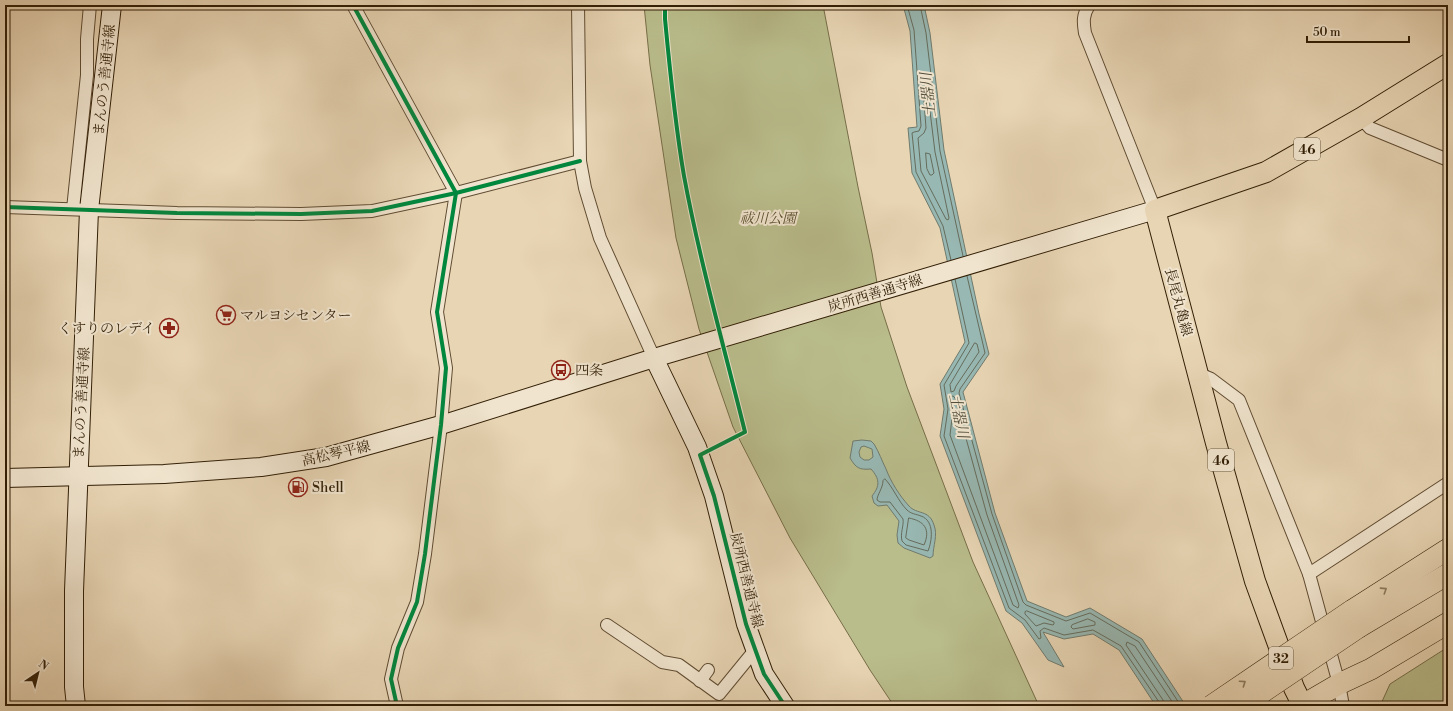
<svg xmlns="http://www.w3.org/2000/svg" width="1453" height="711" font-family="'Libre Bodoni','Noto Serif JP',serif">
	<rect width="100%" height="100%" fill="#e8d5b4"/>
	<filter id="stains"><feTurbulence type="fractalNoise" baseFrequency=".005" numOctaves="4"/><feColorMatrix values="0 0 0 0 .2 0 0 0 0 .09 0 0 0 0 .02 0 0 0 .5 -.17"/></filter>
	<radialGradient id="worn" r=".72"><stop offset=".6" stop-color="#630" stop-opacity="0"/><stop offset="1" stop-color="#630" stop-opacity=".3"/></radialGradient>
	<g fill="#b9bc8b" stroke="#766e48">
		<polygon points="644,5 823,5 858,187 872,253 881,307 907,387 973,562 1039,706 894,706 870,670 790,538 733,427 699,329 676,238 650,65"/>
		<polygon points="1448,647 1448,706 1380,706 1390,684"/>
	</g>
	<g fill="#98b8b3" stroke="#6f7b6e" fill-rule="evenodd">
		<polygon points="903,5 924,5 930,33 944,150 979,314 989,354 963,392 995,513 1027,601 1066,617 1090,608 1142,639 1186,706 1156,706 1119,650 1093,634 1064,639 1043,632 1064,667 1048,660 1022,623 1006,611 940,436 944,409 940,384 965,342 940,228 912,173 908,128 917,127 910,31"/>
		<path d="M862 440 871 441 874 444C879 452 882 461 886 469 891 482 899 495 909 506 917 515 929 509 934 525 938 535 933 546 933 556L930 558 904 548 898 543 897 535 899 521 887 505 878 506 874 503 872 496C880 486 880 479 871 469 859 470 856 468 850 458L853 441ZM864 446 872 449 873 457 869 460H864L860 457 859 452 861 447Z"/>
	</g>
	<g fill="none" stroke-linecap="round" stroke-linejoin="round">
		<g stroke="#656c5c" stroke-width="1">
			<polyline points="907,5 914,30 921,126 919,131 914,132 912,133 916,172 943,226 951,260"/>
			<polyline points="920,5 926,33 940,151 963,256"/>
			<polygon points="925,86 927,87 935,152 949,218 948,220 946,219 921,171 918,138 924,133 926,128 923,88"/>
			<polygon points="926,153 930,154 934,173 932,175 930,175 927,169"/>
			<polyline points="967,276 985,353 960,389 959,393 992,514 1023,602 1026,605 1066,621 1090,613 1139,642 1181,706"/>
			<polyline points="955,279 969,343 944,385 948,409 944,436 1009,608 1025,620 1039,639 1041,638 1040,631 1044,628 1064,635 1093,630 1121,646 1159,702 1159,706"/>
			<polygon points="975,343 977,344 979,352 956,386 954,391 951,392 950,385"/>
			<polygon points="953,396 955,398 987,515 1019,605 1018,608 1013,605 950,435 953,410 951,398"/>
			<path d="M885 479C893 487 898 501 907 510 911 514 916 514 921 516 935 521 932 541 928 551L906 545 902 541C900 533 904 526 903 519L890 502H880L877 500C877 495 883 488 883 481Z"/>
			<path d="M909 518C924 521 931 529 924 545L909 540 906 538Z"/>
			<polygon points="1027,611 1054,622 1054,624 1053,625 1044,623 1036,626 1025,614 1025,612"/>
			<polygon points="1088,619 1095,622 1095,625 1073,629 1071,627 1072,625"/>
			<polyline points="1164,706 1163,700 1126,645 1127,642 1135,646 1175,706"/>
		</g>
		<g stroke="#604c32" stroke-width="14">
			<g id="minor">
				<polyline points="353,5 456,193 437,312 446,368 441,425 425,554 417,602 398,648 391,679 397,706"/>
				<polyline points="578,5 580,161 585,188 600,238 654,358"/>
				<path d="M1089 5C1083 15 1083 21 1085 33L1155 210"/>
				<polyline points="1361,118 1370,128 1448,160"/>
				<polyline points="5,207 177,213 301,214 372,211 456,193 580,161"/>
				<polyline points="73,209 87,75 87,39 90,5"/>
				<polyline points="1197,373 1211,379 1239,400 1309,574 1339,684 1343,706"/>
				<polyline points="1309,574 1448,483"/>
				<polyline points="607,625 662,662 679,665 719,694 755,650"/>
				<polyline points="700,681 708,670"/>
			</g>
		</g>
		<g stroke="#321f06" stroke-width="20">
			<g id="secondary">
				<polyline points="654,358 697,447 714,496 746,624 764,674 785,706"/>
				<polyline points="5,478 164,474 261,467 326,457 441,425 654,358 1155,210"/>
				<polyline points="76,706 74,687 74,591 89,210 112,5"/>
			</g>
		</g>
		<g stroke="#321f06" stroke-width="22">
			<polyline id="primary" points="1303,706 1294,688 1255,581 1216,443 1155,210 1266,172 1361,118 1448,64"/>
		</g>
		<g stroke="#321f06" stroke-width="22">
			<g id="trunk">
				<polyline points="1351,611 1448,549"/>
				<polyline points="1359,627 1448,574"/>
				<polyline points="1303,705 1339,684 1371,669 1448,623"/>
			</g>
		</g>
		<use href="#minor" stroke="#f0e4ce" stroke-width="12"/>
		<use href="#secondary" stroke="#f0e4ce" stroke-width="18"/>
		<use href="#primary" stroke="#e8d5b4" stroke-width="20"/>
		<use href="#trunk" stroke="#e8d5b4" stroke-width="21"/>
		<g stroke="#321f06" stroke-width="22" stroke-linecap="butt">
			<g id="trunk-bridge">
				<polyline points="1211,706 1351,611"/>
				<polyline points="1242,706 1359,627"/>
			</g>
		</g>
		<use href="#trunk-bridge" stroke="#e8d5b4" stroke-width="21"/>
		<g stroke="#f0e4ce" stroke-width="6">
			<g id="cycleway">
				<polyline points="353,5 456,193 437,312 446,368 441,425 425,554 417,602 398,648 391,679 397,706"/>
				<path d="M665 5V19C670 72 675 124 684 176 700 262 724 347 745 432L700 455 714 496 746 624 764 674 785 706"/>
				<polyline points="5,207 177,213 301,214 372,211 456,193 580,161"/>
			</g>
		</g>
		<use href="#cycleway" stroke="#00873e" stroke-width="4"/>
	</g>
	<defs><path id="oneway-chevron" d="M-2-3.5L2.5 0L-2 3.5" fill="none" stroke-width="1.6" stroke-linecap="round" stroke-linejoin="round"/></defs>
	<g stroke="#8d7a5d">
		<use href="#oneway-chevron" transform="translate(1384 590) rotate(-33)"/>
		<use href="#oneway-chevron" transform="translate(1243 683) rotate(-34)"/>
	</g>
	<defs>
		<g id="supermarket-ring" transform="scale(1)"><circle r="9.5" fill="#f0e4ce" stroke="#8f2418" stroke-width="1.5"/><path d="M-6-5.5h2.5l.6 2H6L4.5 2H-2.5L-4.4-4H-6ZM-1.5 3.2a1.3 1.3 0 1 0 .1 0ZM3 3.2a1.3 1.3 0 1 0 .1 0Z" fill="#8f2418"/></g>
		<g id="pharmacy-ring" transform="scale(1)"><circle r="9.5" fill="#f0e4ce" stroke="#8f2418" stroke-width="1.5"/><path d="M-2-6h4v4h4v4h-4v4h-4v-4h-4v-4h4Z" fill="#8f2418"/></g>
		<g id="bus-ring" transform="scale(1)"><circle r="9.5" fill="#f0e4ce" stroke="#8f2418" stroke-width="1.5"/><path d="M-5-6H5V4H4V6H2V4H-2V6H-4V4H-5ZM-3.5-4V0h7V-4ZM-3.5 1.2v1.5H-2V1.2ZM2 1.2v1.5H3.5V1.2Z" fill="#8f2418"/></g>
		<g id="fuel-ring" transform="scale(1)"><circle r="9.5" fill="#f0e4ce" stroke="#8f2418" stroke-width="1.5"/><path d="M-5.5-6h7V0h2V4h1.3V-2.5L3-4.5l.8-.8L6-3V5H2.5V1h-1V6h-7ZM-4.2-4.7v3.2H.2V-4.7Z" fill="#8f2418"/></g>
	</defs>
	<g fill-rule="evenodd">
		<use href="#supermarket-ring" x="226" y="315"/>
		<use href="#pharmacy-ring" x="169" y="328"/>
		<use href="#bus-ring" x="561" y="370"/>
		<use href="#fuel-ring" x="298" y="487"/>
	</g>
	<g text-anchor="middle" stroke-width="4" stroke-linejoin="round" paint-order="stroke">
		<g fill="#f0e4ce" stroke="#6b5a42" stroke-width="1">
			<rect x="1294" y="138" width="26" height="22" rx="3"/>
			<rect x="1208" y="449" width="26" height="22" rx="3"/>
			<rect x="1269" y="647" width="24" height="22" rx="3"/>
		</g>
		<g font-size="13" font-weight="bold" fill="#321f06">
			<text x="1307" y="154">46</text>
			<text x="1221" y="465">46</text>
			<text x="1281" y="663">32</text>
		</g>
		<g font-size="14" fill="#321f06" stroke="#f0e4ce">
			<text transform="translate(104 80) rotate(-84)" y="5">まんのう善通寺線</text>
			<text transform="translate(875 293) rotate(-17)" y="5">炭所西善通寺線</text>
			<text transform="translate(1179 302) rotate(75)" y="5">長尾丸亀線</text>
			<text transform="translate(81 403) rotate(-87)" y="5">まんのう善通寺線</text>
			<text transform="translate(336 453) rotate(-13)" y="5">高松琴平線</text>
			<text transform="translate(747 580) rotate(76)" y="5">炭所西善通寺線</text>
		</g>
		<g font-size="14" font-style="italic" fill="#5a4e2e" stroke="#f0e4ce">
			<text x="768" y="223">祓川公園</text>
		</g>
		<g font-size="14" fill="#321f06" stroke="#f0e4ce" text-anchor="start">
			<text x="240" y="320">マルヨシセンター</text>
			<text x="155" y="333" text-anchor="end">くすりのレデイ</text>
			<text x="575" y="375">四条</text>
			<text x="312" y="492">Shell</text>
		</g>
		<g font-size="15" font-style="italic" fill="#514d3a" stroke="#f0e4ce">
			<text transform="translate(928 95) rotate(-96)" y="5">土器川</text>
			<text transform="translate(959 416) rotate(78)" y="5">土器川</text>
		</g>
	</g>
	<rect width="1453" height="711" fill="none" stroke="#e8d5b4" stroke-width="20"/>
	<rect x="6" y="6" width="1441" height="699" fill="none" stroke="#321f06" stroke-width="2"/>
	<rect x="10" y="10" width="1433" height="691" fill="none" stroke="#321f06"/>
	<g transform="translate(38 673) rotate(35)" stroke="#f0e4ce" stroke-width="3" paint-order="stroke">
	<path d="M0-3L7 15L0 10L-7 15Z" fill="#321f06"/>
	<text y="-6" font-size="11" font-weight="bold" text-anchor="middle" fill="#321f06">N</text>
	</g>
	<path d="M1307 36v6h102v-6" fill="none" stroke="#321f06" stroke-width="2"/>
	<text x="1313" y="36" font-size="12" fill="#321f06" stroke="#f0e4ce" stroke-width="3" paint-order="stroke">50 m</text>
	<rect width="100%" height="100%" filter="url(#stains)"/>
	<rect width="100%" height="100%" fill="url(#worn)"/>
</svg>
